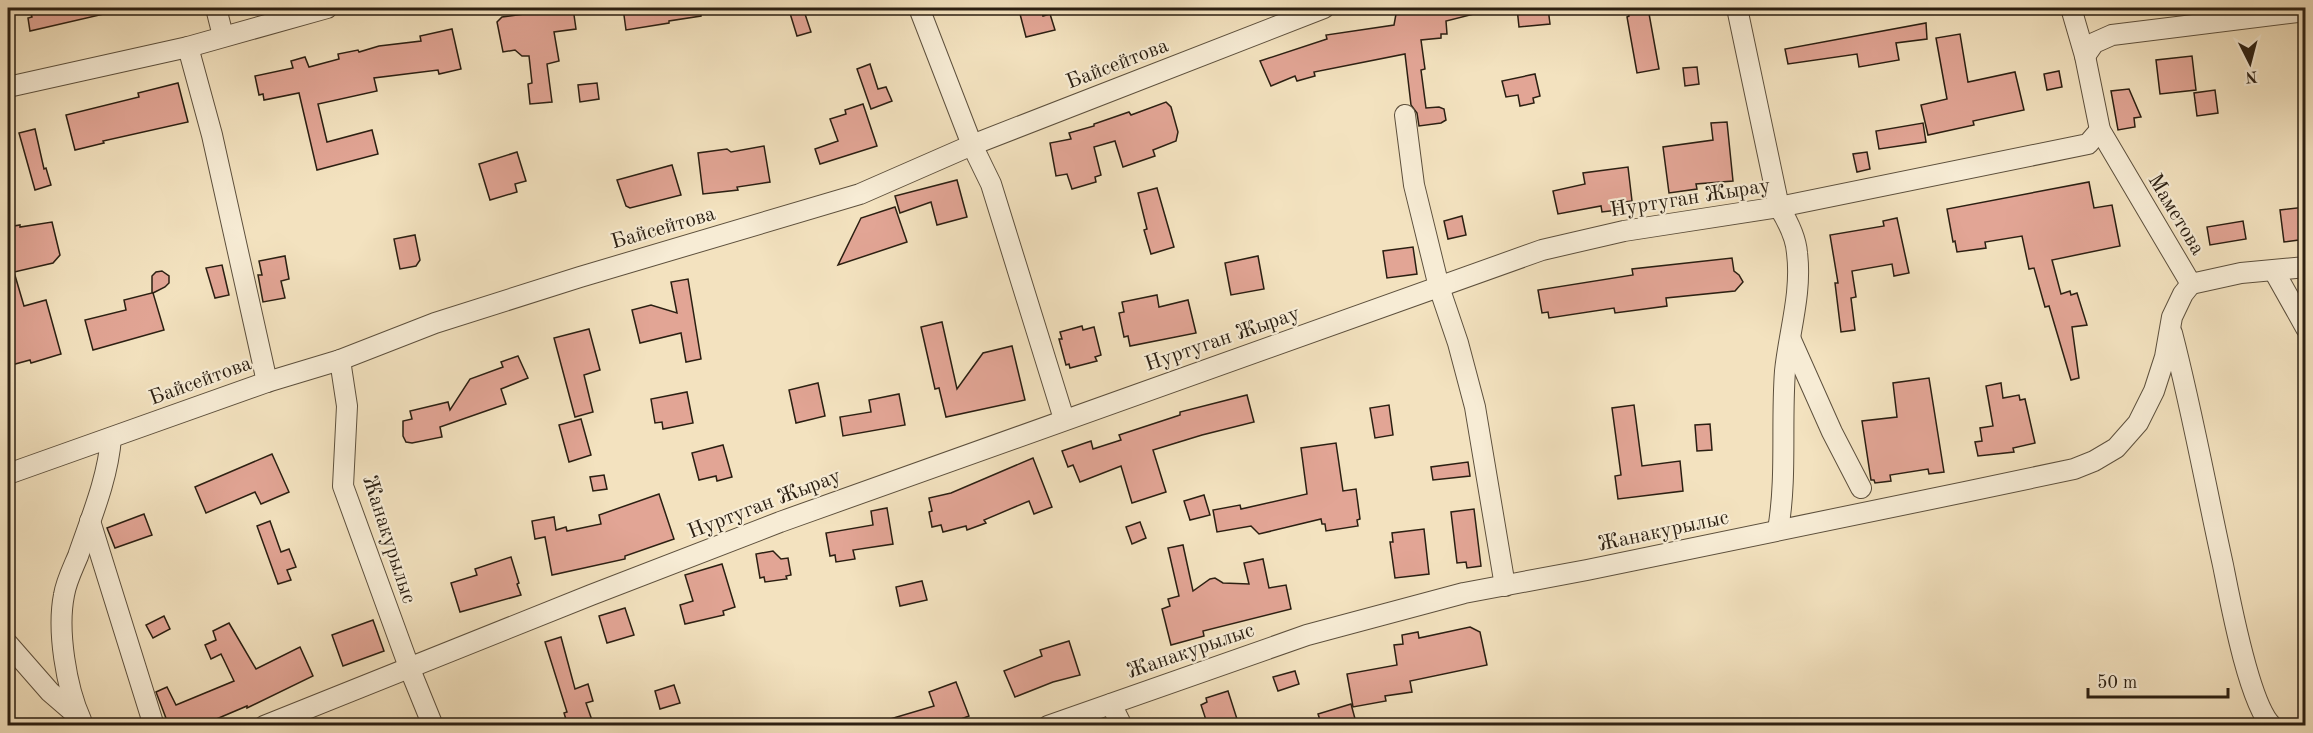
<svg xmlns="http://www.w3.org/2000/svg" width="2313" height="733" font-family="'Old Standard TT',serif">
	<rect width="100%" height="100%" fill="#f3e2bf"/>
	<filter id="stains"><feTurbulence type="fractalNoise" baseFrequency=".00333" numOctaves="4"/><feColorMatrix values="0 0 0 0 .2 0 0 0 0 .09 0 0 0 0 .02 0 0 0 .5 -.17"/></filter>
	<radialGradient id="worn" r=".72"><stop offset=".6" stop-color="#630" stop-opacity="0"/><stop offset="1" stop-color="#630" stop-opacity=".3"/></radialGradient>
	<g fill="#e2a595" stroke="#2b1f12" stroke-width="1.5">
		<polygon points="65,8 103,8 104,14 30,31 28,18 32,17 31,14"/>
		<polygon points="537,8 573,8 576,29 554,32 559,61 547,64 552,102 530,104 528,84 532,83 529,56 522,56 515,50 503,52 497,22 502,17 538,12"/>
		<polygon points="623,8 701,8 701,16 669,21 669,23 626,30"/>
		<polygon points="797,8 803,8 811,32 797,36 789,10"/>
		<polygon points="1431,8 1477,8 1478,13 1446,21 1447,34 1441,34 1441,38 1421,40 1425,69 1421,70 1426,108 1439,107 1444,109 1446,120 1441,123 1419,126 1417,113 1411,105 1405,54 1314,72 1315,76 1297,81 1295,76 1271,86 1260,61 1327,39 1326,35 1394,25 1396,14 1407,13 1407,10"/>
		<polygon points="1517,8 1548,8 1550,24 1519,27"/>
		<polygon points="1627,8 1648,8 1659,69 1637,73 1627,17 1629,16"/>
		<polygon points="1041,9 1043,16 1050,14 1055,30 1026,37 1020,14"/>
		<polygon points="1926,23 1927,39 1896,43 1899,60 1859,67 1857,54 1788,64 1785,49"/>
		<polygon points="452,29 461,69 439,74 438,70 374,78 377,91 318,104 327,142 372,130 378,154 317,170 299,93 264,100 263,94 259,95 255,76 293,68 291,61 305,57 309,67 339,59 338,54 358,50 359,52 379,46 421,41 420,36"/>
		<polygon points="1960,34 1968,82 2015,72 2024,110 1973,121 1974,125 1928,135 1921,105 1947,99 1936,38"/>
		<polygon points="2192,56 2196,90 2160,94 2156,60"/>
		<polygon points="870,64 878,89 886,87 892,101 871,109 857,69"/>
		<polygon points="1697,67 1699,84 1685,86 1683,68"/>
		<polygon points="2059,71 2062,87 2047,90 2044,74"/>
		<polygon points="1535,74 1540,96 1533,98 1534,103 1520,106 1518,95 1506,97 1502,81"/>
		<polygon points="178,83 188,122 103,141 104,143 75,150 66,115 139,97 138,93"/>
		<polygon points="597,83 599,99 580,102 578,85"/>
		<polygon points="2129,89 2141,117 2134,118 2135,127 2118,130 2111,91"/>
		<polygon points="2215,90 2218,113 2197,116 2194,93"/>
		<polygon points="1166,102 1171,107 1178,132 1176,141 1153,150 1155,156 1123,167 1115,141 1094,147 1101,175 1095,177 1096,182 1072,189 1067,174 1056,176 1050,143 1071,139 1069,133 1094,126 1094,124 1129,112 1131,115"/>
		<polygon points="863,104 877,146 820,164 815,149 838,141 830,119 846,114 845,110"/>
		<polygon points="1727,122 1733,181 1696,184 1697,189 1669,193 1663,147 1713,140 1711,123"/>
		<polygon points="1923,123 1926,142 1879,149 1876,131"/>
		<polygon points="35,129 44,169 46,168 51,185 35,190 19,133"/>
		<polygon points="764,146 770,182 737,187 738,190 703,194 698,153 727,149 731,152"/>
		<polygon points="517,152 526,181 515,184 517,192 490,200 479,164"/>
		<polygon points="1867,152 1870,169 1857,172 1853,154"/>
		<polygon points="672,165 681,195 630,208 626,206 617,180"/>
		<polygon points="1628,167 1632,201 1618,203 1618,210 1602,212 1601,206 1558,214 1553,191 1585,184 1583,173"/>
		<polygon points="957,180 967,217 937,225 931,202 900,213 895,196"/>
		<polygon points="2089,182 2094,208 2112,205 2120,246 2052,260 2061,294 2070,291 2071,295 2077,293 2087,325 2072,327 2079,378 2071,380 2049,306 2045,307 2034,268 2029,269 2022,236 1985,242 1986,248 1957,252 1955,241 1953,242 1947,209"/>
		<polygon points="1157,188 1174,247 1151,254 1144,230 1147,229 1138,193"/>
		<polygon points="895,207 907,242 838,265 861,218"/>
		<polygon points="2306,207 2306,239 2284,242 2280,210"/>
		<polygon points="1462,216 1466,235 1448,239 1444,221"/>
		<polygon points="1897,218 1909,273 1894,276 1892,264 1852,271 1856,297 1851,298 1855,330 1841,332 1835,283 1838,283 1830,235 1884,226 1883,221"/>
		<polygon points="2243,221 2246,239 2210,245 2207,227"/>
		<polygon points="52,222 60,255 53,263 14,272 24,306 46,300 61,354 31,363 30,360 8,366 8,227 20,225 20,227"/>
		<polygon points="415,235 420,260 416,266 400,269 394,239"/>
		<polygon points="1413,247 1417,274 1387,278 1383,251"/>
		<polygon points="285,256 289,279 281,281 285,298 263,302 258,275 262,275 259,261"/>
		<polygon points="1258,256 1264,289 1231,295 1225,263"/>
		<polygon points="1732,258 1734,271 1739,275 1743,282 1735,291 1666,298 1667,306 1615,313 1614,308 1549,318 1548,312 1542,313 1538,290 1633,275 1632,269"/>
		<polygon points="222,265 229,295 215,298 206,268"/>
		<polygon points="162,271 169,276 169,283 165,287 153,293 164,330 93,350 85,320 126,310 124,300 152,293 152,276 156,272"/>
		<polygon points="688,279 701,359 686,362 681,333 640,343 632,310 651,305 677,313 671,282"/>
		<polygon points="1157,295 1159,307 1188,300 1196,333 1130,346 1128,336 1124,337 1119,313 1124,312 1122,302"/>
		<polygon points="942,322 957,389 983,353 1012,346 1025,400 946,417 939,388 935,389 921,327"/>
		<polygon points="1082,326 1083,330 1094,327 1101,355 1095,357 1097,361 1070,368 1069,364 1066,365 1059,339 1062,339 1060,332"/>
		<polygon points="589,329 600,370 584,375 593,412 575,417 554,338"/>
		<polygon points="518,356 528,378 501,389 506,404 440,427 442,437 412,443 406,442 403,436 403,421 412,419 410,411 448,402 450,410 470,379 503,367 501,362"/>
		<polygon points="1929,378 1944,472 1929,474 1928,469 1890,475 1891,481 1875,483 1874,480 1871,480 1862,421 1897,417 1893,383"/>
		<polygon points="818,383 825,416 796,423 789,390"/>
		<polygon points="2001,383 2003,398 2019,395 2020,400 2025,399 2035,443 2013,448 2014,452 1978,456 1975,442 1982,441 1980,428 1993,426 1986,386"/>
		<polygon points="687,392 693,423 663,429 662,422 655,423 651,399"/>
		<polygon points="899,394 905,425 843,436 840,417 871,412 869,400"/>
		<polygon points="1247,395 1254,422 1202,435 1153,450 1166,492 1132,503 1121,466 1080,482 1073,465 1068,467 1062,451 1091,441 1093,449 1121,440 1119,435 1177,416 1180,415 1180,412"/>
		<polygon points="1389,405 1393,435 1375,438 1370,408"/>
		<polygon points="1634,405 1642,466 1680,461 1683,491 1618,499 1615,476 1621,475 1612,408"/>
		<polygon points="581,419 591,455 569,462 559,425"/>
		<polygon points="1710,424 1712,450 1697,451 1695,425"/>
		<polygon points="1336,443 1343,491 1356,489 1360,519 1357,520 1358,526 1326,531 1325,524 1322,524 1321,519 1259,534 1251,526 1217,532 1213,510 1240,505 1241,509 1307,494 1301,448"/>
		<polygon points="723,445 732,477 717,481 716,476 699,480 692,453"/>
		<polygon points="272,454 289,492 261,504 255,492 206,513 195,487"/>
		<polygon points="1033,458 1052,507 1034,514 1029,501 984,520 986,523 967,530 966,526 943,532 941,525 932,527 929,512 932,511 929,498 951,493"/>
		<polygon points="1468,462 1470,476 1433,480 1431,467"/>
		<polygon points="604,475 607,489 593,491 590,477"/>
		<polygon points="659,494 674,539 625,556 625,559 552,575 545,537 535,539 532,521 554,517 556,530 566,527 567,531 601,524 599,515"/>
		<polygon points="1204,495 1210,515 1190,520 1184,501"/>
		<polygon points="887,508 893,544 853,550 855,559 836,562 835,555 830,556 826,533 873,525 871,511"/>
		<polygon points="1474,509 1481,566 1467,568 1466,562 1457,563 1451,512"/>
		<polygon points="144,514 152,535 115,548 107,528"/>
		<polygon points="270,521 281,552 289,549 296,567 287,570 291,580 278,584 257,526"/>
		<polygon points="1140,522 1146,538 1132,544 1126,527"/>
		<polygon points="1424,529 1429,574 1395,578 1390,542 1393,542 1392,533"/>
		<polygon points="1183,545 1193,591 1210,579 1215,578 1223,583 1249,584 1244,563 1263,559 1269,588 1286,585 1291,609 1203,631 1204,636 1171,645 1162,609 1170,606 1168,599 1179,596 1168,548"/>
		<polygon points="773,551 781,559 788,558 791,575 786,576 787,579 765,582 764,577 760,578 756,554"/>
		<polygon points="511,557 519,583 517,584 521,595 460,612 451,583 477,575 475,569"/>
		<polygon points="722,564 735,607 723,611 724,615 685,624 680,605 693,601 685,575"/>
		<polygon points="922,581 927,600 900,606 896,587"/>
		<polygon points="625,608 634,635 607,643 599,616"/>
		<polygon points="164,616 170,629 153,638 146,625"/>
		<polygon points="373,620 384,651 343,666 332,635"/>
		<polygon points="229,623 256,669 300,647 313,676 247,708 247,706 200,726 169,726 156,692 167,687 176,705 234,681 221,654 211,659 205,645 216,640 213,631"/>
		<polygon points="1470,627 1480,632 1487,665 1410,681 1412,692 1385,696 1386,701 1353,707 1347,674 1397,665 1394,645 1403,644 1402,635 1418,632 1419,638"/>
		<polygon points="561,637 575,689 588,684 593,701 586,703 594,726 568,726 564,713 567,712 545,642"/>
		<polygon points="1069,641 1080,675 1053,682 1015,697 1004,671 1042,656 1040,650"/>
		<polygon points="1295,671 1299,684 1278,691 1273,677"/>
		<polygon points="956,682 969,716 942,726 881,726 880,722 934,706 929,692"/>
		<polygon points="674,685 680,703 660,709 655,691"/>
		<polygon points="1228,691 1237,719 1217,726 1208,726 1201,705 1207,702 1206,698"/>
		<polygon points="1351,704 1357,726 1322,726 1318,714"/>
	</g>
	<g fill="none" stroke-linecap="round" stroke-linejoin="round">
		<g stroke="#5d503d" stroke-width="22">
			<g id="minor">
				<polyline points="216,8 223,36"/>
				<polyline points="919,8 972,145 991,184 1064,419"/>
				<path d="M1737 8 1779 207C1787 220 1796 237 1797 253 1802 293 1789 332 1785 371 1781 424 1787 477 1778 530"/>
				<polyline points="2071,8 2085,56 2100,130 2191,284"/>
				<polyline points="188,47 212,135 267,382"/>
				<polyline points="2085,56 2094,43 2112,35 2306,11"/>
				<polyline points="8,87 188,47 327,8"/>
				<polyline points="1405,115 1414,185 1439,287 1458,343 1475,407 1505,586"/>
				<polyline points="2274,271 2306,328"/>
				<polyline points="2191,284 2241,273 2306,267"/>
				<path d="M2172 333C2192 410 2206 488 2223 565 2230 600 2249 704 2272 726"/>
				<polyline points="1791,340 1832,432 1861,488"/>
				<polyline points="340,360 347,406 343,486 409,667 433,726"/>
				<polyline points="8,474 267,382 340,360 435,323 580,277 860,194 972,145 1324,8"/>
				<polyline points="90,521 154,726"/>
				<polyline points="8,644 50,692 79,717"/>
				<polyline points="1111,704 1122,726"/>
				<path d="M81 720C66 687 57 630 64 595 66 582 73 568 78 556 91 518 108 478 111 438"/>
				<polyline points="264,726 591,595 780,522 1542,250 1624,231 1779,207 2088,144 2100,130"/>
				<polyline points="1048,726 1307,635 1464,593 1587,570 1965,492 2074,469 2094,461 2116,448 2138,423 2154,391 2165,357 2172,317 2183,294 2191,284"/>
			</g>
		</g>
		<use href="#minor" stroke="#f7ecd5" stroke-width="20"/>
	</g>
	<g text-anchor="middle" stroke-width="4.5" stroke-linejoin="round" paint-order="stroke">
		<g font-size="21" fill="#2b1f12" stroke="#f7ecd5">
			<text transform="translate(1117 63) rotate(-21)" y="7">Байсейтова</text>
			<text transform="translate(1690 197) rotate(-9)" y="7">Нуртуган Жырау</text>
			<text transform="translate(2177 214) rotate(59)" y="7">Маметова</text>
			<text transform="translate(663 227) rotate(-16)" y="7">Байсейтова</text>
			<text transform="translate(1222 338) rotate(-19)" y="7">Нуртуган Жырау</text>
			<text transform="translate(200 380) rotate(-20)" y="7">Байсейтова</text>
			<text transform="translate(764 503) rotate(-21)" y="7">Нуртуган Жырау</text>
			<text transform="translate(1663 530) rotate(-12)" y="7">Жанакурылыс</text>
			<text transform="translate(390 539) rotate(72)" y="7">Жанакурылыс</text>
			<text transform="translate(1190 650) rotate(-19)" y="7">Жанакурылыс</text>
		</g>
	</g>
	<rect width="2313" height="733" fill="none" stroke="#f3e2bf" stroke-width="30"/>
	<rect x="9" y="9" width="2295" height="715" fill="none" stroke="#2b1f12" stroke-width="3"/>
	<rect x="15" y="15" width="2283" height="703" fill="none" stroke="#2b1f12" stroke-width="1.5"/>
	<g transform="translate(2250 63) rotate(174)" stroke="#f7ecd5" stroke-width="4.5" paint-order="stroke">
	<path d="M0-4.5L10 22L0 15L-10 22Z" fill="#2b1f12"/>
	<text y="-9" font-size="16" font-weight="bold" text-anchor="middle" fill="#2b1f12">N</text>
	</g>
	<path d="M2088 688v9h140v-9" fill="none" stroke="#2b1f12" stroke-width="3"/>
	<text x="2097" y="688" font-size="18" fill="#2b1f12" stroke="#f7ecd5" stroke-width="4.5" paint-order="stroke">50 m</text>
	<rect width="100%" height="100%" filter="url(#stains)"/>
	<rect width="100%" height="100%" fill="url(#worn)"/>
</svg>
